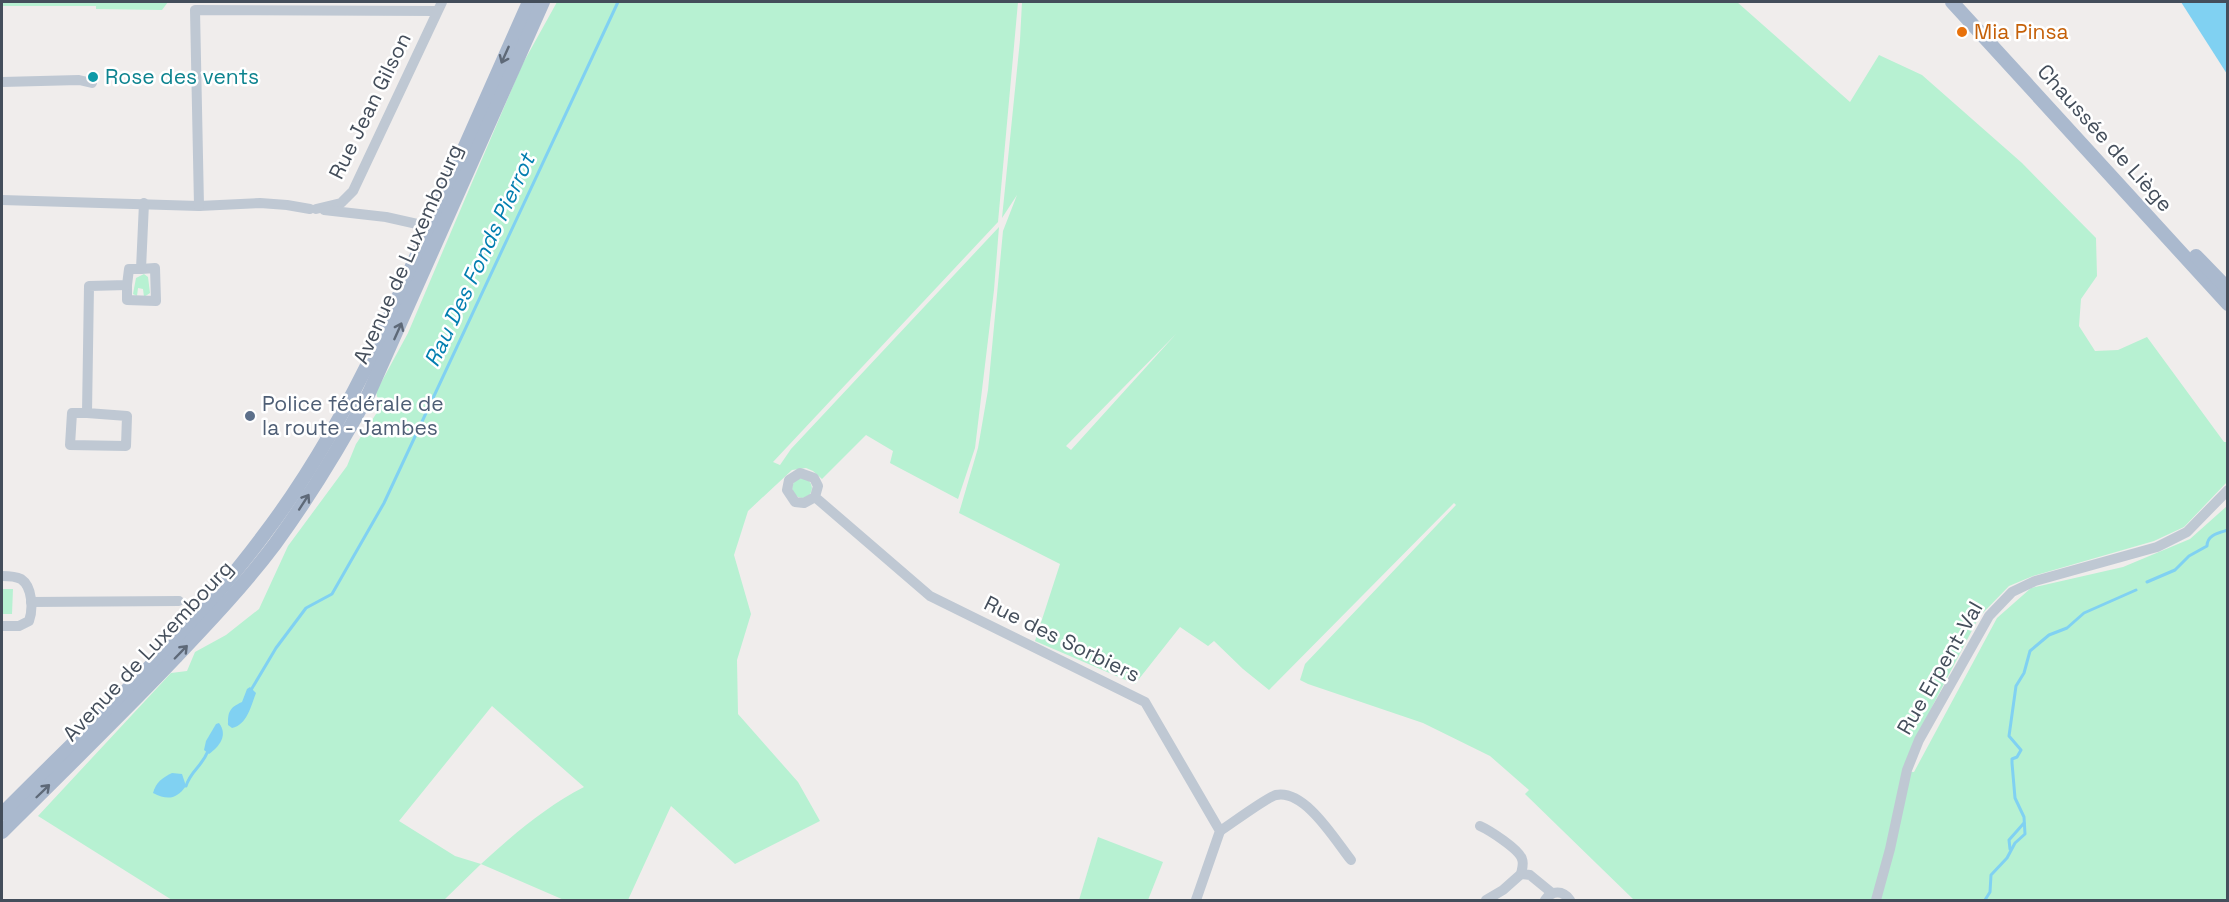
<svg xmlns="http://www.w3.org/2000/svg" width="2229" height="902" font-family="'Space Grotesk',sans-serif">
	<rect width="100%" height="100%" fill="#f0edec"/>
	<g fill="#b7f1d2" fill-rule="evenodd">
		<polygon points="2,2 168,2 162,10 96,9 96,6 2,6"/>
		<path d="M557 2H1018L998 222 773 462 780 465 791 449 999 227 994 290 975 448 958 499 890 463 893 451 866 435 822 479 813 471 806 468 792 470 748 511 734 555 751 614 737 660 738 714 798 782 820 821 735 864 671 806 628 900H564L481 864 444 900H172L38 816 171 673 187 671 195 652 226 635 259 609 288 546 347 466 356 444 380 408 376 392 408 333 522 65ZM492 706 584 787C545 807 513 835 481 864L455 856 399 821Z"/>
		<path d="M1022 2H1737L1850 102 1879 55 1922 75 2022 163 2096 238 2097 276 2081 299 2079 326 2095 351 2118 350 2147 337 2224 442H2227V482L2184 527 2154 541 2033 576 2009 586 1979 617 1933 705 1902 771 1914 772 1997 618 2031 588 2123 567 2190 539 2227 506V900H1634L1525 794 1529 790 1490 756 1423 723 1308 684 1300 680 1305 664 1456 505 1454 503 1269 690 1243 669 1214 641 1208 646 1180 627 1135 684 1035 641 1060 564 959 513 978 448 988 390 1003 231 1017 195 1002 218 1020 40ZM1176 334 1071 450 1066 446Z"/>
		<polygon points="144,274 148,277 150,293 144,297 143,289 138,288 137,296 133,294 136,278"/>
		<circle cx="802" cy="488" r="10"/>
		<polygon points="2,589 13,589 12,614 2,614"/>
		<polygon points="1098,837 1163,862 1148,900 1079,900"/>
	</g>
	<g fill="#80d1f2">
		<polygon points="2181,2 2227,2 2227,74"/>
		<path d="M250 687 256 693C251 706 247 725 232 728L228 725C228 712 229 708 242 702L247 689Z"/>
		<path d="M219 723C228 735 220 746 209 754L204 750 206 741 216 724Z"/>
		<path d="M172 773 182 774 186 786C176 800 167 800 153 793 156 782 162 778 172 773Z"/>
	</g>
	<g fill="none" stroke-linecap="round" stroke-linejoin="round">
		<g stroke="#80d1f2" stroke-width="3">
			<path d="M2147 582 2175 570 2189 556 2207 546C2207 535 2218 533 2228 530"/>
			<polyline points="251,690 276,648 306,608 332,594 384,503 618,2"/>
			<path d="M186 786C191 770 201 768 208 751"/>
			<polyline points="2010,849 2009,840 2024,823"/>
			<polyline points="1985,900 1990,892 1991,875 2007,858 2015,843 2025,834 2024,817 2015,798 2012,763 2012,759 2017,757 2021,750 2009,736 2016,686 2024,673 2030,651 2049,635 2067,628 2084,613 2136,590"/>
		</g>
		<g stroke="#bfc8d3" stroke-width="10">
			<polyline points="2,82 79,80 92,83"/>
			<polyline points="2,200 199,206 260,203 287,205 310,209"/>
			<polyline points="199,206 195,10 437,11"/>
			<polyline points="316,209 341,203 353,191 442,2"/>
			<polyline points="324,210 386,217 435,228"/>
			<polyline points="127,285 127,300 156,301 155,268 141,269"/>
			<polyline points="87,413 72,413 70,445 126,446 127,416 87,413 89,286 127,285 129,269 141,269 144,203"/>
			<polyline points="815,497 804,503 795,502 787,490 789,480 800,473 814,478 818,486 815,497 930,596 1145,702 1220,831 1196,900"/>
			<path d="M2 576C8 576 15 576 21 579 33 587 33 610 29 621L19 626H2"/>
			<polyline points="31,602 179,601"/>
			<path d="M1480 826C1489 830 1519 849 1522 859 1524 864 1522 869 1521 874L1503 890 1486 900"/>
			<path d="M1220 831C1231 824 1267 797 1276 795 1305 789 1335 840 1351 860"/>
			<polyline points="1521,874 1530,875 1552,893"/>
			<path d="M1545 900C1552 890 1563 890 1570 900"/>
			<polyline points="1876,900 1890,849 1907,770 1919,740 1989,616 2012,592 2035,581 2157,547 2187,532 2228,490"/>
		</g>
		<g stroke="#aab9ce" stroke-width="14">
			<polyline points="1952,2 2228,304"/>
			<polyline points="2196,256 2228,289"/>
			<path d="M2 814C91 724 187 638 263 536 308 477 345 412 377 345L529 2"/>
			<path d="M2 832C60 774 119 717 176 657 210 621 245 584 275 544 310 496 341 445 369 393L543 2"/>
		</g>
	</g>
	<defs><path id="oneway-shaft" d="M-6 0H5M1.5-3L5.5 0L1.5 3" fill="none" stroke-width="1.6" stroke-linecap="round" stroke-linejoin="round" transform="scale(1.5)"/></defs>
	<g stroke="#5e6978">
		<use href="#oneway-shaft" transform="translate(505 55) rotate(114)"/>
		<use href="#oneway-shaft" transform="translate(398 331) rotate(-66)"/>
		<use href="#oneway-shaft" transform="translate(304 502) rotate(-57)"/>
		<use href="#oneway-shaft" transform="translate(181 652) rotate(-46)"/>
		<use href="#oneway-shaft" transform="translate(43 791) rotate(-44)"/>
	</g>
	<circle fill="#e8710a" stroke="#fff" stroke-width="2" cx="1962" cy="32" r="6"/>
	<circle fill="#0f9aa8" stroke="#fff" stroke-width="2" cx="93" cy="77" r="6"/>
	<circle fill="#5c6f8a" stroke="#fff" stroke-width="2" cx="250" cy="416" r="6"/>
	<g text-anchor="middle" stroke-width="5" stroke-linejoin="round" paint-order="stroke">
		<g font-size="21" fill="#c56008" stroke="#fff" text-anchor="start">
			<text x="1974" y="39">Mia Pinsa</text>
		</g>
		<g font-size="21" fill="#0d838f" stroke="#fff" text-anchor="start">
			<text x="105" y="84">Rose des vents</text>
		</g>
		<g font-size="21" fill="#444e5b" stroke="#fff">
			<text transform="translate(370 106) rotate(-64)" y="7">Rue Jean Gilson</text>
			<text transform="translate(2105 138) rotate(48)" y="7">Chaussée de Liège</text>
			<text transform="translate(408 254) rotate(-66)" y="7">Avenue de Luxembourg</text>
			<text transform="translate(1062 639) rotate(26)" y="7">Rue des Sorbiers</text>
			<text transform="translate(148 651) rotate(-47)" y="7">Avenue de Luxembourg</text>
			<text transform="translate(1940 668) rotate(-60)" y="7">Rue Erpent-Val</text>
		</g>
		<g font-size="21" fill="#4e5e75" stroke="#fff" text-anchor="start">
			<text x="262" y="411">Police fédérale de<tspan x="262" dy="24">la route - Jambes</tspan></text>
		</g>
		<g font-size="22" font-style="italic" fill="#027eb0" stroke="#fff">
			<text transform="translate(479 260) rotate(-65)" y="8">Rau Des Fonds Pierrot</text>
		</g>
	</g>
	<rect width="2229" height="902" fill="none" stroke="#444e5b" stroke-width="6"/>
</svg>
